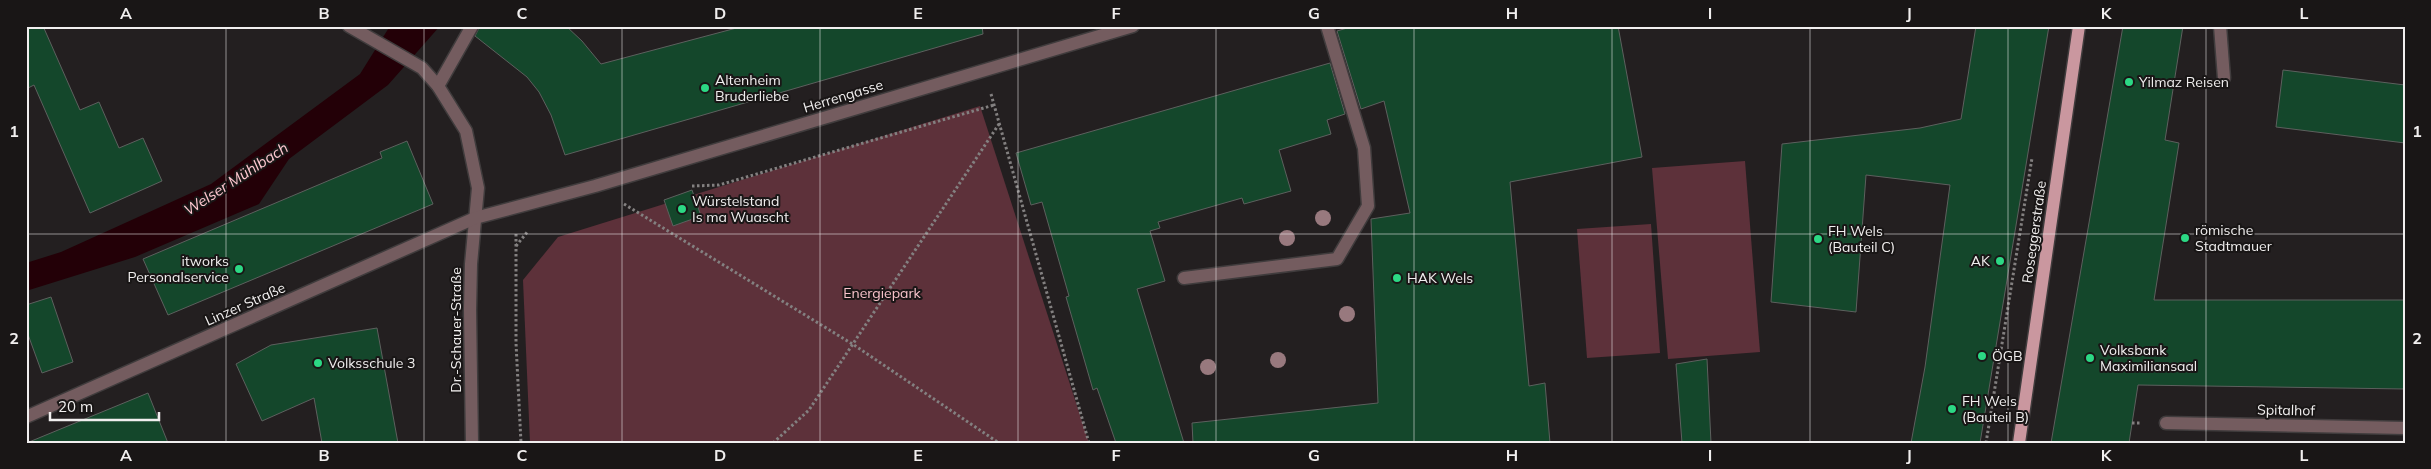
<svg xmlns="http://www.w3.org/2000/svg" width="2431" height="469" font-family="Mulish,sans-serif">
	<rect width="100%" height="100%" fill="#231f20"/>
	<g fill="#5d313a">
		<polygon points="980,106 1089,443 530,443 523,280 558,237"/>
		<polygon points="1745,161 1760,352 1668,359 1652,168"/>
		<polygon points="1651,224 1660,353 1587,358 1577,229"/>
	</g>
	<polygon fill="#230007" points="390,26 440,26 388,85 289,159 259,204 135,257 26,291 26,263 61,252 211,184 360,74"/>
	<g fill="#14472b" stroke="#5d605e">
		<polygon points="26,26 43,26 80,110 99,102 119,148 143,138 162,181 90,213 34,85 26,89"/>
		<polygon points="480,26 566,26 582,41 601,64 744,26 982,26 983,34 565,155 551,115 539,92 527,77 475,36"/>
		<polygon points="1354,26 1618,26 1642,157 1510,182 1529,386 1545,383 1550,443 1193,443 1192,423 1378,403 1371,219 1410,213 1384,101 1361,109 1337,31"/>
		<polygon points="1976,26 2049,26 1980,443 1911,443 1925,367 1950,185 1866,175 1856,312 1771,302 1782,144 1920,128 1961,119"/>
		<polygon points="2123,26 2183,26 2165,140 2179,143 2154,300 2405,300 2405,389 2138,385 2129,443 2051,443"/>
		<polygon points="1330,63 1345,114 1327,120 1331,134 1279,150 1291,191 1244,204 1242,198 1158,222 1160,228 1150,231 1165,281 1137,289 1184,443 1116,443 1097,388 1093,390 1066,297 1069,296 1042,202 1031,205 1016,153"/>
		<polygon points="2283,70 2405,85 2405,143 2276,127"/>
		<polygon points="407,141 433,204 168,315 143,259 382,158 380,152"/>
		<polygon points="692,190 701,216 673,226 664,200"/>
		<polygon points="51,297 73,362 42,373 26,329 26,305"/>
		<polygon points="377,328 398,443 322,443 314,398 262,421 236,364 271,345"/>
		<polygon points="1707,359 1711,443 1682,443 1676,364"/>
		<polygon points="148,393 168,443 29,443 29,442"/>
	</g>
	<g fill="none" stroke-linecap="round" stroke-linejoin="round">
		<g stroke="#403c3d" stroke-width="15">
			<g id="minor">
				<polyline points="349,26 422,68 438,86 466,131 478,188 471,264 470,310 472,443"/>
				<polyline points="2220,26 2224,78"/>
				<polyline points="438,86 472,26"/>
				<polyline points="1184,278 1337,259 1368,206 1364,148 1327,26"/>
				<polyline points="26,417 475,218 595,186 1133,26"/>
				<polyline points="2166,423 2405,428"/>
			</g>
		</g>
		<g stroke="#403c3d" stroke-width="15">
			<polyline id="major" points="2019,443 2079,26"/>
		</g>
		<g stroke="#838080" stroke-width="3" stroke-dasharray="2.5 2.5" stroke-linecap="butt">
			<polyline points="991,94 1089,443"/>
			<polyline points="692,186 719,185 994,105"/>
			<polyline points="624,204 854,345 999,443"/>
			<polyline points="516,234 516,343 521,443"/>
			<polyline points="516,246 528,231"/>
			<polyline points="2132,423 2141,423"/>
			<polyline points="773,443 809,410 999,124"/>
			<polyline points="1986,443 2032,158"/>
		</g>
		<use href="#minor" stroke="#745c5f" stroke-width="12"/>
		<use href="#major" stroke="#ca979f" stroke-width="12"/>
	</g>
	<g fill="#98797e">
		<circle cx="1323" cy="218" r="8"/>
		<circle cx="1287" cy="238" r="8"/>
		<circle cx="1347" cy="314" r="8"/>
		<circle cx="1278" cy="360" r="8"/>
		<circle cx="1208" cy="367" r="8"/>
	</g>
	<path fill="none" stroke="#f1efef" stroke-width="1" stroke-opacity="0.55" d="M226 26V443M424 26V443M622 26V443M820 26V443M1018 26V443M1216 26V443M1414 26V443M1612 26V443M1810 26V443M2008 26V443M2206 26V443M26 234H2405"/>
	<g fill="#2cd884" stroke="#191616" stroke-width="2">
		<circle cx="2129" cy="82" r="5"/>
		<circle cx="705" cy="88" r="5"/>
		<circle cx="682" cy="209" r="5"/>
		<circle cx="2185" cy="238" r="5"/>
		<circle cx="1818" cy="239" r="5"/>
		<circle cx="2000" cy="261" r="5"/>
		<circle cx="239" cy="269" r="5"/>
		<circle cx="1397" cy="278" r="5"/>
		<circle cx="1982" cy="356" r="5"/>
		<circle cx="2090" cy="358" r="5"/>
		<circle cx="318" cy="363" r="5"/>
		<circle cx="1952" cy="409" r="5"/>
	</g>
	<g text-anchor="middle" stroke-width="4" stroke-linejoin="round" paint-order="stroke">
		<g font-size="14" fill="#f1efef" stroke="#191616" text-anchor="start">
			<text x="715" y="85">Altenheim<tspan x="715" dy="16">Bruderliebe</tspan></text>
			<text x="2139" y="87">Yilmaz Reisen</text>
			<text x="692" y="206">Würstelstand<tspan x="692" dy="16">Is ma Wuascht</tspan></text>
			<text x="2195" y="235">römische<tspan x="2195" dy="16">Stadtmauer</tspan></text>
			<text x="1828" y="236">FH Wels<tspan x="1828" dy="16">(Bauteil C)</tspan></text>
			<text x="229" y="266" text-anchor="end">itworks<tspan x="229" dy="16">Personalservice</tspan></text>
			<text x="1990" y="266" text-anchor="end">AK</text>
			<text x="1407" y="283">HAK Wels</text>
			<text x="2100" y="355">Volksbank<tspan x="2100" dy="16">Maximiliansaal</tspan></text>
			<text x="1992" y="361">ÖGB</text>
			<text x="328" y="368">Volksschule 3</text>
			<text x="1962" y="406">FH Wels<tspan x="1962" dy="16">(Bauteil B)</tspan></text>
		</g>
		<g font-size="14" fill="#f1efef" stroke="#191616">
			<text transform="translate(843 96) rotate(-17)" y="5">Herrengasse</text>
			<text transform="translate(2034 232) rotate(-82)" y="5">Roseggerstraße</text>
			<text transform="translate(245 304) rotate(-24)" y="5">Linzer Straße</text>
			<text transform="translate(456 330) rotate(-90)" y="5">Dr.-Schauer-Straße</text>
			<text transform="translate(2286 410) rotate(1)" y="5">Spitalhof</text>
		</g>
		<g font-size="14" fill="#f8c3cb" stroke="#191616">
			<text x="882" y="298">Energiepark</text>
		</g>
		<g font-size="15" font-style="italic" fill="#ffc9d1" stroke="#191616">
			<text transform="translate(236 179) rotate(-33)" y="5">Welser Mühlbach</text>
		</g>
	</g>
	<rect width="2431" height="469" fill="none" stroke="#191616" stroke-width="55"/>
	<path d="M50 412v8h109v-8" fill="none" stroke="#f1efef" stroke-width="2.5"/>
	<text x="58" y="412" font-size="15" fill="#f1efef" stroke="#191616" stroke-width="4" paint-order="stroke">20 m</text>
	<rect x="28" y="28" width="2376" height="414" fill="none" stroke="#f1efef" stroke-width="2"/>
	<g font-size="16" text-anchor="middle" font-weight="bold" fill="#f1efef">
		<text x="126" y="19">A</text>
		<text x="324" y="19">B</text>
		<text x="522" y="19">C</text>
		<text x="720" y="19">D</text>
		<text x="918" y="19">E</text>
		<text x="1116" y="19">F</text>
		<text x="1314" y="19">G</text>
		<text x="1512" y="19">H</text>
		<text x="1710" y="19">I</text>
		<text x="1909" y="19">J</text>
		<text x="2106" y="19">K</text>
		<text x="2304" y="19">L</text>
		<text x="14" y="137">1</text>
		<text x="2417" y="137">1</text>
		<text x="14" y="344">2</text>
		<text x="2417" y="344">2</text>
		<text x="126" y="461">A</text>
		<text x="324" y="461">B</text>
		<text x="522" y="461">C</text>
		<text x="720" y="461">D</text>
		<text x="918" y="461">E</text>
		<text x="1116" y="461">F</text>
		<text x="1314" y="461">G</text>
		<text x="1512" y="461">H</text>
		<text x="1710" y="461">I</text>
		<text x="1909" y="461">J</text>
		<text x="2106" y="461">K</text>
		<text x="2304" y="461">L</text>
	</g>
</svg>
